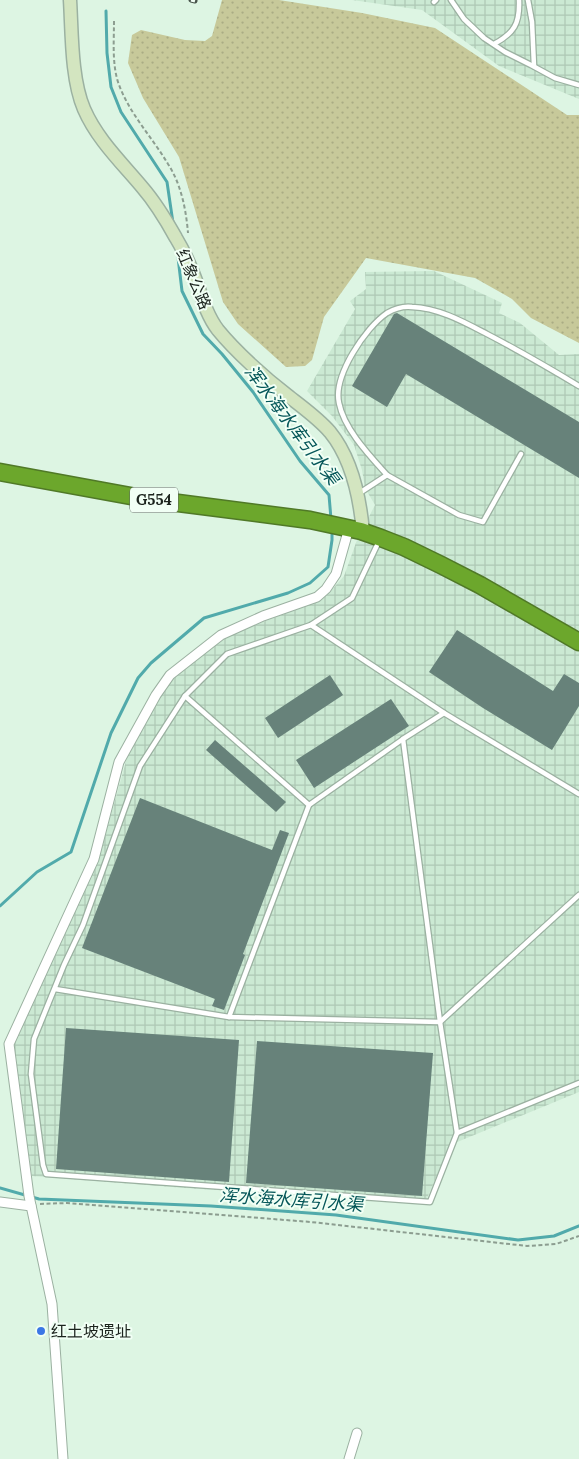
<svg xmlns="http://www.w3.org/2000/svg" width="579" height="1459" font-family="Lora,'Noto Sans SC',serif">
	<defs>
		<pattern id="industrial-grid" width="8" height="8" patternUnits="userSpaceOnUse" patternTransform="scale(1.25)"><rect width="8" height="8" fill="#cbe9d3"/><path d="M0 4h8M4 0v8" fill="none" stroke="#aec8b5"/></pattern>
		<pattern id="grass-dots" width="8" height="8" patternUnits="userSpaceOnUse" patternTransform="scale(1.25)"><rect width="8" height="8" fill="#c7c99a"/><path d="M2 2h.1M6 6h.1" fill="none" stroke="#aaac84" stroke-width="1.8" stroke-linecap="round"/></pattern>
	</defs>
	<rect width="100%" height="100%" fill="#ddf5e3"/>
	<g fill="url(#industrial-grid)">
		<polygon points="352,0 579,0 579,99 499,66 422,10"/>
		<polygon points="434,271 502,303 499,313 520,323 559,355 579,354 579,1092 450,1145 425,1203 185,1188 32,1176 12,1046 99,858 128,754 171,678 230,634 320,601 327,595 344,576 357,540 375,505 365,488 362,470 354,445 332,416 307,391 355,309 350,301 366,289 365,272"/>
	</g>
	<polygon fill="url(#grass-dots)" points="222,0 279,0 362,13 435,28 567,115 579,115 579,343 531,318 512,299 475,278 366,258 324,317 312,360 305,366 286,367 238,324 223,302 179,157 143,98 128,63 132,35 141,30 185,40 205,41 212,36"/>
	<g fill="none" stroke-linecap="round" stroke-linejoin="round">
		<g stroke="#51aaab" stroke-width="3">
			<polyline points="106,11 107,53 111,87 121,112 167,182 173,223"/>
			<polyline points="177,249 182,291 203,334 222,354 253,392 300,461 329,495 331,519"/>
			<polyline points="0,906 37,872 71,852 111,733 138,678 151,663 204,618 288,593 310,583 328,567 332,540 332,531"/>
			<polyline points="0,1188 39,1199 211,1206 336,1215 518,1240 554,1236 579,1226"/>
		</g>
	</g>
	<g fill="#67827a">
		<polygon points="397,313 579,422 579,478 406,374 387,407 352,386 394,314"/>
		<polygon points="457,630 553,691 564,674 579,683 579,706 552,750 483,708 429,672"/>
		<polygon points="330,675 343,695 278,738 265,718"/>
		<polygon points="391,699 409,726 314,788 296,760"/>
		<polygon points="215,740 286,802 276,812 206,750"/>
		<polygon points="140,798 272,850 280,830 289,833 243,954 245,955 224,1010 212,1006 215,999 82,948"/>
		<polygon points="66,1028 239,1040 229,1182 56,1169"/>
		<polygon points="257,1041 433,1053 422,1196 246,1183"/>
	</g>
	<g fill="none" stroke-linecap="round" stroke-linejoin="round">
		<g stroke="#9bb1a1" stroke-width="7">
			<g id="lane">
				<polyline points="451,0 464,19 484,38 505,52 531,65 555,78 579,85"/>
				<polyline points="528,0 532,22 534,66"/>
				<polyline points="434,2 436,0"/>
				<path d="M494 44C514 33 520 24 519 0"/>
				<polyline points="387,475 459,515 483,522 521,454"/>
				<path d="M358 494 387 475C370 456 344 429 339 403 333 376 365 328 387 313 394 309 404 306 412 307 439 308 464 322 487 334 518 350 549 368 579 386"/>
				<polyline points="379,541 352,598 311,625 227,654 185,696 140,766 83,925 64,965 34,1039 31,1074 43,1165 46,1174 430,1202 457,1133"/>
				<polyline points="311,625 444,713 579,794"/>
				<polyline points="185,696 309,805 229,1017"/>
				<polyline points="403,739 440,1022 457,1133 579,1083"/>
				<polyline points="309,805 403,739 444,713"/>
				<polyline points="55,989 229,1017 440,1022 579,895"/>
			</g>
		</g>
		<g stroke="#9bb1a1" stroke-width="11">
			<g id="street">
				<polyline points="0,1202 31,1206"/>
				<polyline points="63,1459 52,1304 29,1196 9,1044 94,859 119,762 156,695 170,675 221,635 263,616 317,597 326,589 336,574 349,528"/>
				<polyline points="349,1459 357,1433"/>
			</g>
		</g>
		<g stroke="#9bb1a1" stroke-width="15">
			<path id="secondary" d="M70 0C72 32 71 79 84 109 97 139 121 162 142 187 155 202 166 220 176 238 185 253 192 269 198 286 203 301 208 317 218 330 236 352 265 378 287 395 302 407 318 418 330 432 352 459 360 498 363 532"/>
		</g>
		<g stroke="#507927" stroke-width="19">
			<polyline id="highway" points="0,472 147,499 310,520 361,531 381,538 404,547 441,565 480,585 579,642"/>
		</g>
		<g stroke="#8c9d90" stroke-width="2" stroke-dasharray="4 2.5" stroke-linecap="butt">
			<path d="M114 21C114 41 112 63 118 82 128 112 152 137 168 164 181 184 186 209 188 233"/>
			<polyline points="40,1204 67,1203 311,1222 527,1246 556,1244 579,1236"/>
		</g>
		<use href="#lane" stroke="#fff" stroke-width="4.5"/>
		<use href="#street" stroke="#fff" stroke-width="9"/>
		<use href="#secondary" stroke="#d3e5c0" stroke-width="12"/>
		<use href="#highway" stroke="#6ca72c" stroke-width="16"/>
		<g stroke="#47534a" stroke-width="5">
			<polyline id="rail" points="191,0 195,1"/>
		</g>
		<use href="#rail" stroke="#f1fff5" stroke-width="3" stroke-dasharray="9" stroke-linecap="butt"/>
	</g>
	<circle fill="#3b77e6" stroke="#f1fff5" stroke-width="2" cx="41" cy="1331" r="5"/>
	<g text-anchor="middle" stroke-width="4" stroke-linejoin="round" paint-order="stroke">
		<rect fill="#f1fff5" stroke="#5b655e" stroke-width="1" x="130" y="487.5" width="48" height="25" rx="4"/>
		<g font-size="15" font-weight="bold" fill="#1b231d">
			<text x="154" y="505">G554</text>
		</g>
		<g font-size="16" fill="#1b231d" stroke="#f1fff5">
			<text transform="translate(194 279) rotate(67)" y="6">红象公路</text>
		</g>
		<g font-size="16" fill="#1b231d" stroke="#f1fff5" text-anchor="start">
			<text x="51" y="1337">红土坡遗址</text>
		</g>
		<g font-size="18" font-style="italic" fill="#045658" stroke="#f1fff5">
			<text transform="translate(292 425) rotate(53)" y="6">浑水海水库引水渠</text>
			<text transform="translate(291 1200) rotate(4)" y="6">浑水海水库引水渠</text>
		</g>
	</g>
</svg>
